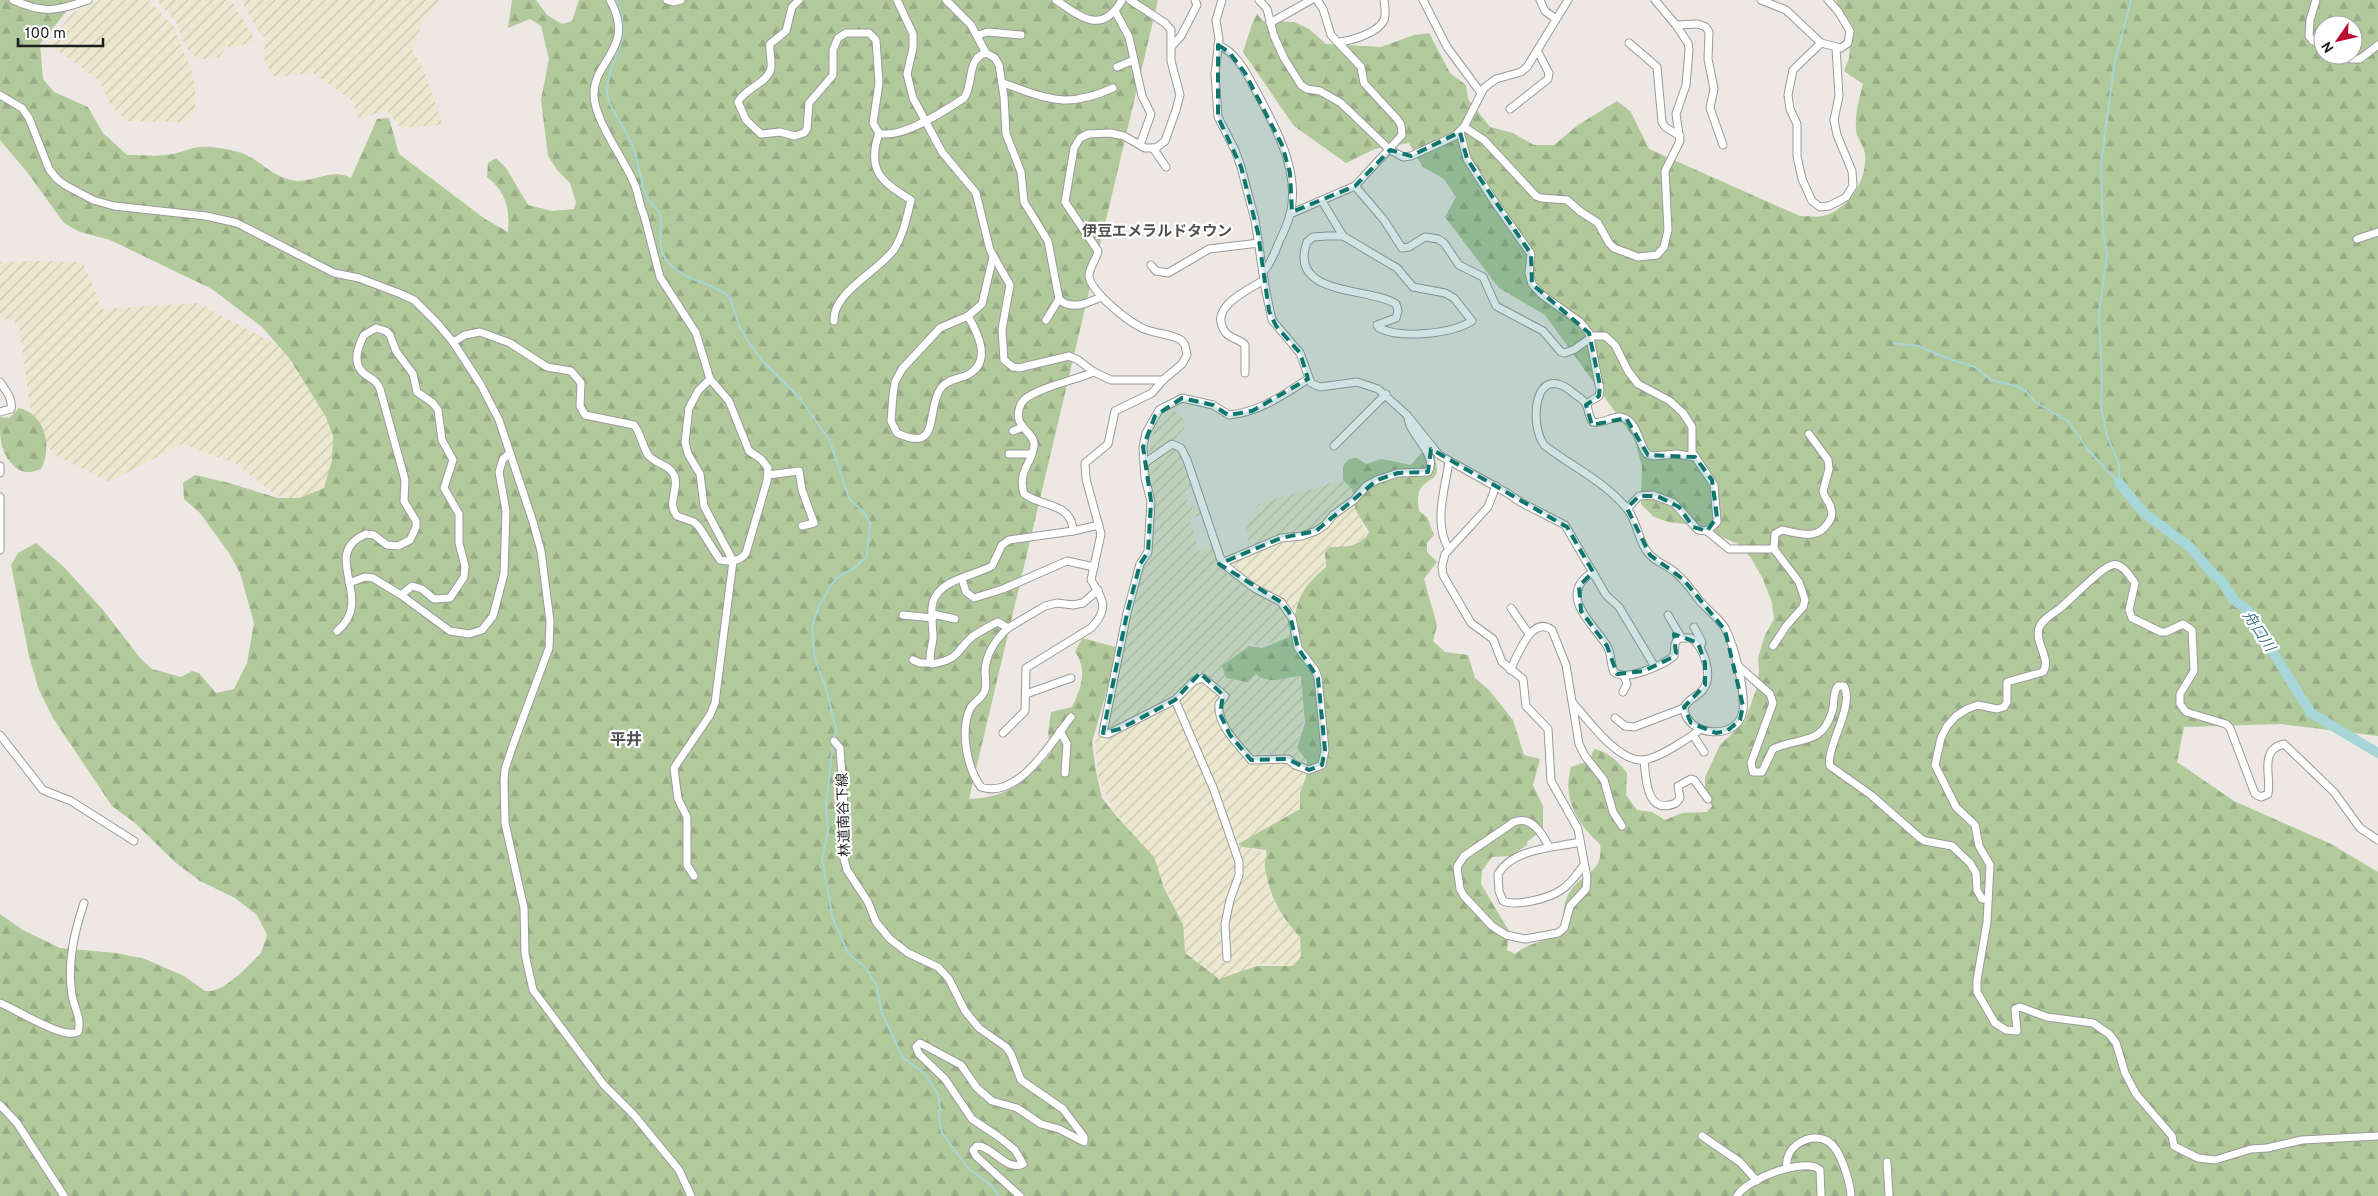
<svg xmlns="http://www.w3.org/2000/svg" width="2378" height="1196" font-family="Overpass,'Noto Sans JP',sans-serif">
	<defs>
		<pattern id="farmland-furrows" width="10" height="10" patternUnits="userSpaceOnUse" patternTransform="scale(1.25)"><rect width="10" height="10" fill="#ebe8cf"/><path d="M-1 1l2-2M0 10L10 0M9 11l2-2" fill="none" stroke="#c9c7b1"/></pattern>
		<pattern id="forest-firs" width="22" height="20" patternUnits="userSpaceOnUse" patternTransform="scale(1.25)"><rect width="22" height="20" fill="#b1c99b"/><path d="M5 1l3.5 6h-7zM16 11l3.5 6h-7z" fill="#98ac85"/></pattern>
	</defs>
	<rect width="100%" height="100%" fill="#ede8e3"/>
	<g fill="url(#farmland-furrows)">
		<polygon points="100,0 148,0 173,26 193,75 196,101 193,114 183,122 126,121 110,104 100,81 47,43 73,13"/>
		<polygon points="157,0 231,0 255,40 234,48 226,46 219,58 198,59 186,48 176,22"/>
		<polygon points="241,0 441,0 424,19 412,49 424,71 443,125 401,128 387,110 358,119 353,101 313,73 274,77 263,58 266,39 259,32"/>
		<polygon points="33,261 83,262 102,309 198,303 317,367 358,478 310,509 273,493 237,464 182,444 109,482 53,454 31,414 19,324 0,317 0,262"/>
		<polygon points="1167,407 1179,413 1185,422 1184,429 1177,436 1196,487 1185,492 1189,507 1200,505 1202,515 1189,518 1199,551 1213,546 1223,562 1250,552 1246,525 1258,504 1343,480 1351,488 1355,505 1366,534 1361,541 1342,547 1329,547 1325,553 1324,570 1309,582 1297,604 1292,618 1290,637 1261,646 1251,645 1237,654 1256,673 1273,681 1301,676 1309,693 1301,733 1296,744 1305,758 1306,766 1301,790 1300,807 1240,845 1263,853 1266,858 1268,890 1284,919 1299,936 1301,957 1292,966 1261,964 1221,981 1184,955 1182,922 1149,855 1114,810 1098,778 1095,743 1118,657 1132,592 1146,556 1148,524 1145,473 1156,417"/>
	</g>
	<g fill="url(#forest-firs)" fill-rule="evenodd">
		<path d="M0 0H84L70 7 40 44 43 79 54 92 88 107 103 133 127 155C142 155 158 157 173 154 182 152 191 148 199 147 210 146 227 149 238 152 258 157 270 176 291 180 312 185 330 167 351 178L377 119 389 118 399 154 485 219 508 232C510 208 506 192 487 177L488 163 496 158 506 168 528 205 552 211 574 209 576 202 570 183 558 171 548 156 541 100 549 59 541 26 530 19 508 28 512 0H536L547 15 562 24 572 21 579 0H1158L969 799C1008 798 1026 781 1051 753L1048 733 1051 712 1072 707C1081 689 1088 669 1075 652L1082 638 1116 647 1108 687 1092 742 1096 772 1102 798 1118 818 1154 857 1164 888 1183 924 1185 953 1219 979 1257 966H1292L1301 957 1300 937C1281 917 1268 894 1265 866 1264 860 1268 856 1266 850L1243 847 1238 844 1300 809V792L1306 777 1307 761 1297 748 1305 723 1301 676C1284 677 1270 686 1256 674L1248 682 1226 678 1222 666 1249 646 1262 648 1290 637C1299 601 1296 592 1326 567L1325 553 1329 547C1344 547 1361 547 1369 532L1356 511 1352 489 1343 480V466L1349 459 1357 458 1366 464 1382 459 1411 465 1421 453H1434C1435 458 1437 465 1437 470 1435 486 1413 477 1419 511L1427 517 1434 535 1427 543V552L1437 562 1424 579 1437 625 1433 641 1445 652 1468 655 1475 678 1489 690 1513 720 1524 755 1540 759 1533 785 1543 806V829L1527 842V845L1511 856 1492 857 1482 871 1481 884 1509 931 1507 950 1515 954C1530 942 1547 941 1564 932 1563 918 1562 902 1571 890 1585 872 1604 872 1600 844 1577 824 1562 798 1571 767L1591 760 1592 753 1595 749C1610 753 1618 762 1627 773L1626 795 1637 810 1652 812 1665 820 1682 813 1707 812 1712 806 1705 788V777L1720 745 1745 721 1757 687 1759 670 1758 658 1765 635 1774 619 1772 603 1763 579 1751 558 1738 544 1694 525 1668 522 1654 517 1641 504 1642 466 1634 438 1545 315 1499 288 1445 217 1456 197 1444 179 1423 167 1409 143 1375 149 1346 163 1294 126 1243 52 1252 24 1257 14 1263 21 1294 22 1309 29 1326 44 1381 47 1414 35 1429 33 1450 73 1466 85 1468 99 1490 127 1513 133 1534 145H1554L1578 125 1617 101 1631 112 1649 149 1800 216C1809 216 1819 218 1827 215 1851 205 1867 180 1865 154 1864 145 1856 138 1856 129 1855 113 1859 99 1863 84L1844 71 1849 58 1852 24 1839 8 1836 0H2378V736L2280 724 2184 727 2177 762 2234 801 2331 844 2378 872V1196H0V914L23 930 60 948 116 953 145 959 184 976 205 991H212L223 987 241 973 261 953 267 935 257 915 235 898 200 881 176 863 135 823 112 806 53 718 39 690 29 656 11 565 18 553 36 543 64 567 103 610 140 658 152 669 181 677 192 671 199 673 216 693 234 689 247 663 254 623 240 573 229 553 200 513 184 499 183 483 195 475 229 483 278 498H300L324 488 332 460 333 436 326 417 290 359 262 327 212 289 110 240 80 232 64 223 27 172 0 140ZM2323 25H2353V55H2323Z"/>
		<path d="M19 408C45 414 53 447 41 469 30 473 24 474 15 467 0 452 0 440 0 417L9 418Z"/>
	</g>
	<g fill="none" stroke-linecap="round" stroke-linejoin="round">
		<g stroke="#a6d6d8" stroke-width="2">
			<path d="M616 0C635 40 609 55 607 91 606 105 629 132 634 149 639 164 640 182 647 197 650 203 658 208 660 215 664 234 654 244 668 262 684 282 715 282 730 298L740 328 748 341 761 359 799 397 830 441 849 498 865 514 870 523 867 556 855 568 838 577 832 584 819 606 812 627 815 660 826 688 836 729 834 740"/>
			<polyline points="1894,343 1918,346 1952,360 1975,367 1991,380 2016,386 2027,392 2035,402 2068,421 2089,451 2119,483"/>
			<polyline points="2119,483 2119,465 2107,435 2101,407 2102,379 2099,313 2107,254 2103,232 2101,166 2114,66 2131,0"/>
			<polyline points="833,745 826,804 828,832 822,859 833,919 848,953 866,968 876,984 882,1013 903,1058 925,1074 938,1094 940,1108 939,1120 942,1133 969,1169 992,1186 999,1196"/>
		</g>
		<polyline stroke="#a6d6d8" stroke-width="10" points="2119,483 2144,513 2191,548 2213,574 2221,580 2234,600 2250,612 2254,618 2255,630 2272,651 2311,713 2378,753"/>
		<g stroke="#9a9a9a" stroke-width="9">
			<g id="minor">
				<path d="M13 0C44 14 57 11 88 0"/>
				<polyline points="667,0 673,2 681,0"/>
				<path d="M799 0 792 7 786 31 770 44C769 52 772 61 771 68 768 83 744 89 738 102L746 120 761 134 780 132 795 136 804 133 807 129 809 103 833 75V50L838 38 846 33H869L876 40 879 83 873 123 879 133C901 140 946 110 964 98 974 85 966 58 986 53L971 25 946 0"/>
				<polyline points="897,0 913,34 913,48 907,74 913,98 942,152 976,193 990,250 1010,285 1002,329 1004,360 1013,367 1019,368 1069,356 1078,360 1094,372 1111,380 1163,380"/>
				<path d="M1056 0C1082 18 1102 35 1122 0"/>
				<polyline points="1222,0 1216,20 1219,39 1215,74 1218,117 1235,150 1241,167 1255,220 1265,287 1272,320 1300,353 1311,383 1320,387 1357,382 1378,389 1407,415 1439,455 1507,493 1522,503 1565,525 1606,595 1619,607 1655,667"/>
				<polyline points="1259,0 1267,9 1274,36 1284,58 1301,85 1307,89 1320,91 1341,103 1390,150 1403,157 1411,156 1455,136 1464,127 1484,88 1496,79 1521,72 1527,67 1568,0"/>
				<polyline points="1423,0 1447,47 1481,93"/>
				<polyline points="1540,0 1545,11 1556,19"/>
				<polyline points="1761,0 1786,10 1821,43 1841,48 1848,43 1850,31 1838,11 1828,0"/>
				<polyline points="2316,0 2310,20 2309,36 2313,41 2323,42"/>
				<polyline points="1115,11 1129,37 1142,96 1151,114 1140,145"/>
				<polyline points="1270,23 1311,0"/>
				<polyline points="1676,25 1698,24 1706,27 1709,32 1708,59 1714,89 1710,108 1723,145"/>
				<polyline points="978,35 988,32 1021,35"/>
				<path d="M1338 42C1351 41 1378 33 1384 20 1386 14 1385 6 1384 0"/>
				<polyline points="1629,43 1657,67 1662,122 1665,127 1680,136"/>
				<polyline points="1821,43 1793,70 1788,95 1790,109 1797,124 1797,156 1802,179 1812,201 1820,207 1829,206 1841,200 1846,197 1853,186 1852,171 1837,135 1834,120 1839,96 1836,48"/>
				<path d="M1218 45C1236 51 1248 76 1256 91 1275 126 1299 169 1291 210 1289 221 1284 232 1279 242 1275 252 1271 264 1263 272"/>
				<polyline points="1172,46 1181,36 1197,5 1195,0"/>
				<path d="M986 53 995 58 999 65 1004 97 1006 134 1021 172 1024 202 1048 241 1059 299C1071 311 1088 303 1101 297"/>
				<polyline points="2346,55 2351,59 2360,59 2378,45"/>
				<polyline points="1117,67 1134,60"/>
				<path d="M1003 83C1048 99 1067 109 1113 88"/>
				<polyline points="0,95 22,108 29,118 49,169 57,179 65,185 93,200 114,206 206,216 237,223 334,273 359,278 401,294 414,300 438,324 453,342 481,385 499,420 533,522 541,551 550,621 549,648 513,745 505,769 504,781 505,823 524,908 525,954 533,990 604,1085 634,1115 679,1170 691,1196"/>
				<polyline points="1510,109 1548,79 1549,73 1538,52"/>
				<polyline points="1464,127 1484,140 1536,196 1541,198 1567,200 1581,212 1598,223 1609,243 1614,248 1638,257 1657,255 1664,247 1668,230 1665,171 1680,141 1676,114 1686,85 1689,50 1688,43 1676,25 1655,0"/>
				<polyline points="1460,132 1467,159 1495,203 1531,254 1529,273 1532,284 1542,295 1580,322 1589,333 1600,390 1599,396 1586,404"/>
				<polyline points="1153,148 1166,167"/>
				<polyline points="1355,186 1384,220 1402,248 1409,247 1425,237 1438,239 1444,243 1459,265 1483,277 1496,306 1543,331 1561,352 1565,353 1575,349 1593,336 1605,336 1615,345 1628,371 1638,384 1670,401 1683,413 1692,427 1692,452 1714,485 1717,522 1707,531 1698,530 1674,503 1653,495 1639,496 1627,509"/>
				<polyline points="1322,201 1343,236"/>
				<polyline points="1290,214 1355,186 1402,135 1401,125 1398,120 1364,83 1361,67 1331,35 1323,9 1317,0"/>
				<path d="M1327 236H1343L1385 261 1397 268 1413 287 1445 293 1454 298 1472 321C1451 334 1401 339 1379 328L1377 325 1396 318 1398 311 1396 304C1371 287 1287 297 1307 242L1313 237Z"/>
				<polyline points="2357,239 2378,232"/>
				<polyline points="1151,265 1156,271 1168,273 1209,249 1259,243"/>
				<path d="M968 316C979 335 993 364 965 376 957 379 947 380 941 388 925 410 942 454 897 433L891 421 893 395 895 382 902 369 940 328Z"/>
				<polyline points="968,316 982,304 993,257"/>
				<polyline points="1046,320 1059,299"/>
				<path d="M834 321C832 292 881 270 895 248 904 233 907 216 911 200 882 182 866 171 879 133"/>
				<path d="M453 342 465 335 480 332 510 343 547 367 571 371 581 383 580 406 585 415 634 425C642 435 642 447 649 456 656 464 670 465 674 475 680 489 666 502 677 516L694 522 699 527 720 560C730 562 740 562 746 553L767 481 768 468 761 459 749 451 729 401 710 379 696 333 660 277 644 215C639 205 639 194 634 183 624 159 595 121 594 96 592 61 637 48 610 0"/>
				<path d="M1245 373V345C1240 339 1231 339 1226 333 1206 308 1248 290 1264 280"/>
				<path d="M0 382C6 391 13 399 11 409L0 412"/>
				<polyline points="1013,431 1023,427"/>
				<polyline points="1334,446 1386,394"/>
				<polyline points="1009,454 1031,454"/>
				<path d="M1146 462 1172 444 1181 448 1187 460 1222 563 1254 588 1281 602 1292 618 1298 648 1315 670 1318 678 1325 750 1322 765 1309 770 1295 765 1288 759 1251 760C1239 745 1217 726 1219 704L1225 696 1203 678 1194 681 1175 700 1108 734 1103 733 1127 613 1140 564 1148 552 1151 501 1145 478 1143 447 1146 433 1159 410 1182 398 1213 405 1229 415C1260 412 1283 395 1308 379"/>
				<polyline points="0,466 0,473"/>
				<polyline points="768,475 799,471 802,490 814,523 802,526"/>
				<path d="M1496 486 1488 507 1445 554 1442 566 1443 575 1471 623 1493 639 1502 662 1523 679 1526 706 1548 729 1551 781 1578 829 1587 878 1586 889 1570 906 1564 928 1558 933 1525 939 1506 935 1492 926 1464 896 1460 889 1457 867 1464 856 1514 822C1531 815 1542 833 1549 847"/>
				<polyline points="0,497 0,550"/>
				<path d="M1073 531C1072 502 1041 507 1024 494 1017 471 1032 464 1034 446 1036 436 1022 430 1019 420 1017 413 1020 403 1025 399 1040 387 1075 380 1094 372"/>
				<polyline points="1707,531 1729,549 1774,549"/>
				<path d="M1449 549C1433 525 1445 488 1449 462"/>
				<path d="M1222 563 1281 538 1302 536 1316 531 1325 525 1333 515 1354 500 1366 486 1377 480 1398 473 1428 472C1439 455 1410 436 1408 418"/>
				<path d="M1593 572C1556 595 1593 623 1607 646 1612 654 1610 663 1614 672 1626 682 1663 665 1674 656L1675 644 1678 638H1691C1705 648 1714 677 1702 691 1696 697 1689 699 1684 707 1685 737 1739 742 1743 710 1745 689 1735 647 1725 628 1718 617 1707 610 1699 600 1692 591 1686 582 1677 574 1669 566 1657 563 1649 554 1638 542 1638 523 1628 510 1605 481 1572 467 1544 445 1529 424 1534 362 1571 391 1575 395 1583 399 1586 404 1589 409 1588 416 1593 422 1603 425 1613 414 1624 418 1637 422 1639 445 1647 454L1653 456 1677 454 1695 457"/>
				<polyline points="962,579 966,592 974,598 1003,589 1067,561 1094,567"/>
				<polyline points="349,583 365,577 373,578 401,595 450,631 469,634 482,630 493,616 504,574 506,511 499,472 503,459 510,453"/>
				<polyline points="1511,608 1529,634"/>
				<polyline points="933,614 955,619"/>
				<polyline points="903,615 933,618"/>
				<polyline points="1668,615 1681,637"/>
				<polyline points="1694,627 1702,642 1700,647"/>
				<polyline points="1008,628 1045,606 1057,603 1073,605 1083,603 1098,590"/>
				<path d="M337 631C377 599 318 554 366 534L374 535 387 545 398 546 410 540 416 527V521L404 501 405 480 380 389C377 381 372 379 366 375 351 365 357 348 364 335L376 328 386 331 390 335 396 351 413 374 417 392 433 403 438 410 442 440 453 460 444 488 459 514V543L465 566 464 577 450 598 434 599 422 589 412 586 401 595"/>
				<path d="M1773 646 1787 625 1803 607 1805 600 1799 582 1774 549 1775 534 1782 530C1798 533 1817 541 1828 523 1831 519 1833 514 1831 509 1830 502 1824 498 1823 491L1829 469 1828 460 1809 434"/>
				<polyline points="913,660 920,663 931,663"/>
				<path d="M1737 665 1770 694 1773 703 1751 763 1753 772H1762L1773 749C1800 736 1821 747 1832 712 1835 703 1832 693 1838 686H1844C1855 706 1825 749 1830 766L1871 795 1920 838 1925 841 1952 846 1970 863 1976 873 1977 890 1982 899H1988"/>
				<path d="M1510 670C1517 658 1531 614 1552 630L1566 665 1579 744 1585 756 1604 780 1613 812 1622 826"/>
				<polyline points="1623,692 1627,684 1624,676"/>
				<polyline points="1026,694 1071,678"/>
				<polyline points="1175,700 1214,790 1239,862 1239,875 1230,900 1225,924 1227,958"/>
				<path d="M1573 703C1588 720 1618 762 1643 760 1658 759 1689 738 1701 729"/>
				<path d="M1071 717C1052 742 1018 800 981 787 967 768 959 729 971 707 976 700 983 698 985 690 987 684 985 677 985 671 986 654 996 639 1008 628L998 622C989 626 981 631 973 636 955 651 961 659 932 664 927 657 933 646 933 637 933 627 930 612 933 602 940 579 974 576 992 566L1002 545 1009 540 1073 531 1099 525"/>
				<polyline points="1615,718 1625,726 1634,727 1684,708"/>
				<polyline points="1060,731 1067,744 1065,773"/>
				<path d="M1003 733 1025 711 1026 668 1091 628C1110 608 1103 600 1091 580L1101 534 1086 479 1085 463 1108 444 1115 411 1152 393 1163 380 1182 364 1187 355 1185 345 1181 340C1171 334 1158 334 1147 330 1132 325 1091 293 1089 276 1089 267 1097 259 1098 251L1065 202 1074 148 1080 138 1088 134 1110 133 1124 136 1145 148H1156L1165 141 1176 110 1180 95 1171 61V30L1165 23 1130 0"/>
				<polyline points="0,735 43,790 71,801 134,841"/>
				<polyline points="1693,735 1704,752"/>
				<path d="M834 741 840 748 847 851 844 859 847 870 868 902 876 922 890 939 908 953 938 967 949 979 965 1011 979 1028 1006 1047 1011 1054 1021 1080 1063 1109 1084 1137V1142L1059 1129 1041 1124 1017 1108 992 1101 977 1088 961 1065 920 1043 916 1047 919 1054 945 1079 972 1119 999 1137 1015 1150 1023 1164C1006 1172 993 1146 977 1146L973 1150 976 1156 1020 1196"/>
				<path d="M1644 760C1646 779 1646 816 1676 803L1680 798 1678 786 1691 779 1694 780 1708 799"/>
				<path d="M2378 840 2360 828 2334 792 2284 744C2258 750 2272 777 2268 794L2261 797 2255 794 2230 728 2226 724 2186 712 2180 704V694L2194 671 2192 630 2183 624 2166 632H2161L2132 618 2129 610 2135 583C2130 577 2122 562 2112 565 2099 569 2071 600 2059 609 2052 614 2042 620 2039 628 2034 643 2052 659 2043 672L2007 682V702L2004 707 1997 709 1978 705 1967 709 1956 716 1947 726 1941 738 1935 765 1956 807 1975 825 1979 846 1990 865 1987 922 1977 980V992L1995 1023 2006 1030 2017 1031 2015 1009 2020 1007 2047 1017 2093 1023 2109 1034 2116 1043 2125 1073 2136 1094 2172 1136 2174 1146 2198 1158 2215 1160 2251 1149 2267 1148 2302 1140 2378 1136"/>
				<path d="M1580 842C1554 848 1513 848 1498 874L1499 891 1503 901C1516 907 1550 898 1561 890 1571 884 1577 874 1583 866"/>
				<polyline points="694,876 687,865 687,817 678,799 674,768 710,715 715,703 733,561 704,506 700,474 688,454 685,442 689,408 698,391 710,379"/>
				<path d="M0 1003C16 1009 63 1040 78 1032 82 1018 74 1008 72 995 67 963 74 933 84 903"/>
				<polyline points="0,1105 17,1123 64,1196"/>
				<polyline points="1702,1136 1740,1162 1757,1181"/>
				<polyline points="1887,1162 1889,1196"/>
				<path d="M1787 1168C1783 1147 1811 1130 1829 1142 1841 1150 1850 1182 1851 1196"/>
				<path d="M1737 1196C1745 1180 1805 1156 1820 1170L1821 1196"/>
			</g>
		</g>
		<use href="#minor" stroke="#fff" stroke-width="7"/>
	</g>
	<path fill="#0f766e" fill-opacity="0.2" stroke="#0f766e" stroke-width="4" stroke-dasharray="10 6" stroke-linejoin="round" d="M1218 45 1229 52 1245 73 1282 145 1290 173 1292 212 1355 186 1390 150 1411 156 1460 132 1467 159 1531 254 1532 284 1589 333 1600 385 1599 396 1586 405 1592 425 1626 418 1648 455 1695 457 1712 480 1717 517 1707 531 1693 527 1679 507 1657 496H1639L1627 508 1650 555 1683 579 1725 630 1743 706 1740 720 1727 731 1716 733 1691 723 1684 707 1705 685V663L1698 643 1674 634 1676 653 1671 658 1644 671 1617 674 1607 646 1581 611 1579 586 1593 572 1567 527 1431 449 1428 472 1398 473 1377 480 1316 531 1281 538 1219 564 1281 602 1289 612 1298 648 1318 678 1325 750 1322 765 1309 770 1288 759 1251 760 1230 735 1220 714 1223 695 1200 673 1175 700 1120 729 1103 733 1127 613 1140 564 1148 552 1151 501 1143 447 1155 416 1182 398 1213 405 1228 415 1252 411 1308 379 1300 353 1276 326 1269 311 1258 233 1241 167 1218 117Z"/>
	<g text-anchor="middle" stroke-width="4.5" stroke-linejoin="round" paint-order="stroke">
		<g font-size="14" fill="#1d1d1d" stroke="#fff">
			<text transform="translate(843 815) rotate(-92)" y="5">林道南谷下線</text>
		</g>
		<g font-size="15" font-weight="bold" fill="#505050" stroke="#fff">
			<text x="1157" y="236">伊豆エメラルドタウン</text>
		</g>
		<g font-size="15" font-style="italic" fill="#47798e" stroke="#fff">
			<text transform="translate(2259 631) rotate(57)" y="5">舟口川</text>
		</g>
		<g font-size="16" font-weight="bold" fill="#505050" stroke="#fff">
			<text x="626" y="745">平井</text>
		</g>
	</g>
	<g transform="translate(2338 40) rotate(236)"><circle r="24" fill="#ffffff" stroke="#a5a5a5"/>
	<path d="M0-4L9 19L0 12L-9 19Z" fill="#ba0f30"/>
	<text y="-8" font-size="14" font-weight="bold" text-anchor="middle" fill="#1d1d1d">N</text>
	</g>
	<path d="M18 38v8h85v-8" fill="none" stroke="#1d1d1d" stroke-width="2.5"/>
	<text x="25" y="38" font-size="15" fill="#1d1d1d" stroke="#ffffff" stroke-width="4" paint-order="stroke">100 m</text>
</svg>
